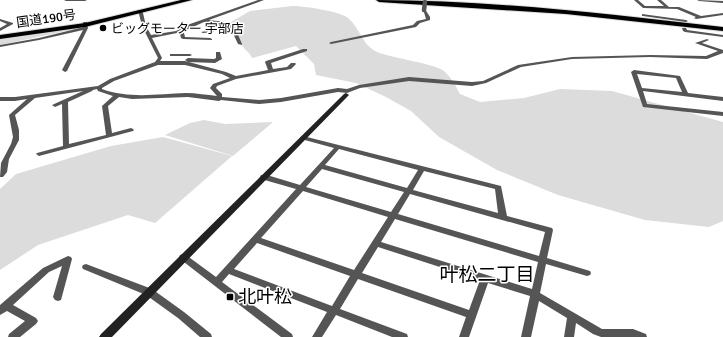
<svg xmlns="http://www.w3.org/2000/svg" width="723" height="337" font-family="Signika,'Noto Sans JP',sans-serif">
	<rect width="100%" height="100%" fill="#fff"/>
	<g fill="#dcdcdc">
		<path d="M292 6C303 6 340 11 348 18 360 28 362 45 377 52 392 58 436 64 444 71 451 77 456 86 460 94L480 102 524 98 560 89 612 91 723 122V221L709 227 645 220 558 195 497 170 439 137 411 111 386 97 356 83 316 75 314 64 296 46 252 58C250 52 244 50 242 45 237 36 239 32 231 22L250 11Z"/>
		<polygon points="78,28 80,28 0,45 0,39 6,38"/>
		<polygon points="204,120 225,124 273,122 233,156 165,135 190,123"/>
		<polygon points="163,137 232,156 155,223 128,215 38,245 0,270 0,189 16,174 111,146"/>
	</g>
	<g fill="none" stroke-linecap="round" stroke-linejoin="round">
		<g stroke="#dbdbdb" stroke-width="2">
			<g id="highway">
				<polygon points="181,0 192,0 85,27 0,39 0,35 85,23"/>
				<path d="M376 0C492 0 608 14 723 27V31L566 14 379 2Z"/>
			</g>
		</g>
		<g fill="#555" fill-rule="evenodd">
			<polygon points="64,0 87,0 85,1 66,1"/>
			<path d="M258 0H264L209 20 233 23 242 44V45L238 44 229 25 204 22 182 32 184 33 185 37 210 38 212 39V40L183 39 181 38 180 34 177 33 152 38 162 58 160 61H185L226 72 236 76 268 70 265 62 266 61 303 49H307V51L271 63 273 69 287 67 291 63H295L296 64 291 69 236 79 217 86 216 88 222 94V97L259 100 281 98 338 88 347 89 359 85 409 77 472 82 483 81 518 65 572 57 650 55 706 56 718 51 695 43 707 39 709 40 702 43 723 50V53L707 59 650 57 572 59 521 67 486 83 472 86 409 81 360 88 347 93 338 92 281 102 259 104 221 100 219 101 188 97 132 99 119 97 108 106 112 133 131 128 133 129 134 130 133 131 39 156 36 154 37 153 63 146 62 104 55 107 52 105 83 91 35 98 15 115 19 130V140L9 159 7 172 3 177H0L1 163 11 144 13 137 9 115 27 99 15 101H0V97H15L98 86 110 79 155 62 158 58 142 26 138 10H140L143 13 146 26 151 35 176 31 190 24ZM158 65H185L222 74 230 78 213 84 210 88 217 96C207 95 196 93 186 93 158 94 129 99 102 89V88L114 81ZM97 89 98 91 113 96 102 106 106 135 69 144 68 102 92 91 93 90Z"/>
			<polygon points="634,0 638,0 645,6 664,6 657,0 661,0 669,7 679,7 701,16 723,13 723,15 696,19 694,18 696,17 677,9 643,8"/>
			<polygon points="697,0 723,1 723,3 699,1"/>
			<polygon points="423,9 425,9 430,17 430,20 420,23 416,27 331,44 329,43 331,42 413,25 417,21 426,19"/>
			<polygon points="642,14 686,20 688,21 686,22 643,16 642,16"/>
			<polygon points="0,19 13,23 13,24 0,31 0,28 7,24 0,21"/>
			<polygon points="83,22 87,22 88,28 67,71 65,72 62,70 83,30 39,40 0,47 0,45 39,38 84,27"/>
			<polygon points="682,28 686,28 687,30 723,35 723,37 685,32 683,31"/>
			<polygon points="212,30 214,31 214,32 203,33 201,32"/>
			<polygon points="216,52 220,52 222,59 215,63 188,62 185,60 188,58 214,59 216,58"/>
			<polygon points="170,54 190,54 192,55 190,56 170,56"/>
			<path d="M634 70 680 76 688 93 723 97V101L643 91 647 104 723 112V116L643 107 631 72ZM637 74 676 78 682 92 642 88Z"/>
			<path d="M303 136 501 186 507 216 552 228 553 230 547 258 590 271 591 273 590 275 587 276 546 264 540 293 602 329H633L646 334 647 337H601L593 334 576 323 574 337H564L567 318 539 301 531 337H521L530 296 488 283 469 337H459L466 317 358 279 340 309 407 334 408 337H392L336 315 322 337H312L327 312 229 274 222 282 292 334 293 337H281L180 259 179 257 180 255 183 254 186 255 216 277 296 189 261 179 260 177 261 175H267L300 185 334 148 301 139 300 138 301 137ZM339 149 418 170 407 188 325 165ZM322 169 404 192 391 212 306 187ZM424 171 495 189 498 213 413 190ZM303 191 388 217 354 270 261 238ZM410 194 545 232 539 256 398 214ZM395 219 538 262 532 289 381 242ZM257 243 350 276 332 306 234 269ZM378 247 480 280 469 310 362 273Z"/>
			<polygon points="68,256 71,257 72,259 61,300 58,301 55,300 53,297 62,266 49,272 13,305 36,318 38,321 36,324 20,337 8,337 9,334 25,321 7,311 0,315 0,305 43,268"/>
			<polygon points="86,264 152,289 184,312 211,334 212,337 200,337 178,318 146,295 83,269 82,267 83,265"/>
		</g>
		<polygon fill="#222" fill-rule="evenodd" points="346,93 349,95 348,96 112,337 99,337 101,334 344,94"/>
		<use href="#highway" fill="#000" fill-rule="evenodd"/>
		<polyline stroke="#555" stroke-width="4.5" points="424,10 425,2"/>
	</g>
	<g fill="#000" stroke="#fff" stroke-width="1.5">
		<circle cx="103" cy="28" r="4"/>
		<rect x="226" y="293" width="8" height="8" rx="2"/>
	</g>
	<g text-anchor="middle" stroke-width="3" stroke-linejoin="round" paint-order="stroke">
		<g font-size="13" fill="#000" stroke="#fff">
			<text transform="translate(46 18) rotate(-8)" y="5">国道190号</text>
		</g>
		<g font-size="13" fill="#000" stroke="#fff" text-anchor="start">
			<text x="111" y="33">ビッグモーター 宇部店</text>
		</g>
		<g font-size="18" fill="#000" stroke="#fff" text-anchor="start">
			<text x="238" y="303">北叶松</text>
		</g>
		<g font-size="19" fill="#000" stroke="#fff">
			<text x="487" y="281">叶松二丁目</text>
		</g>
	</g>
</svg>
